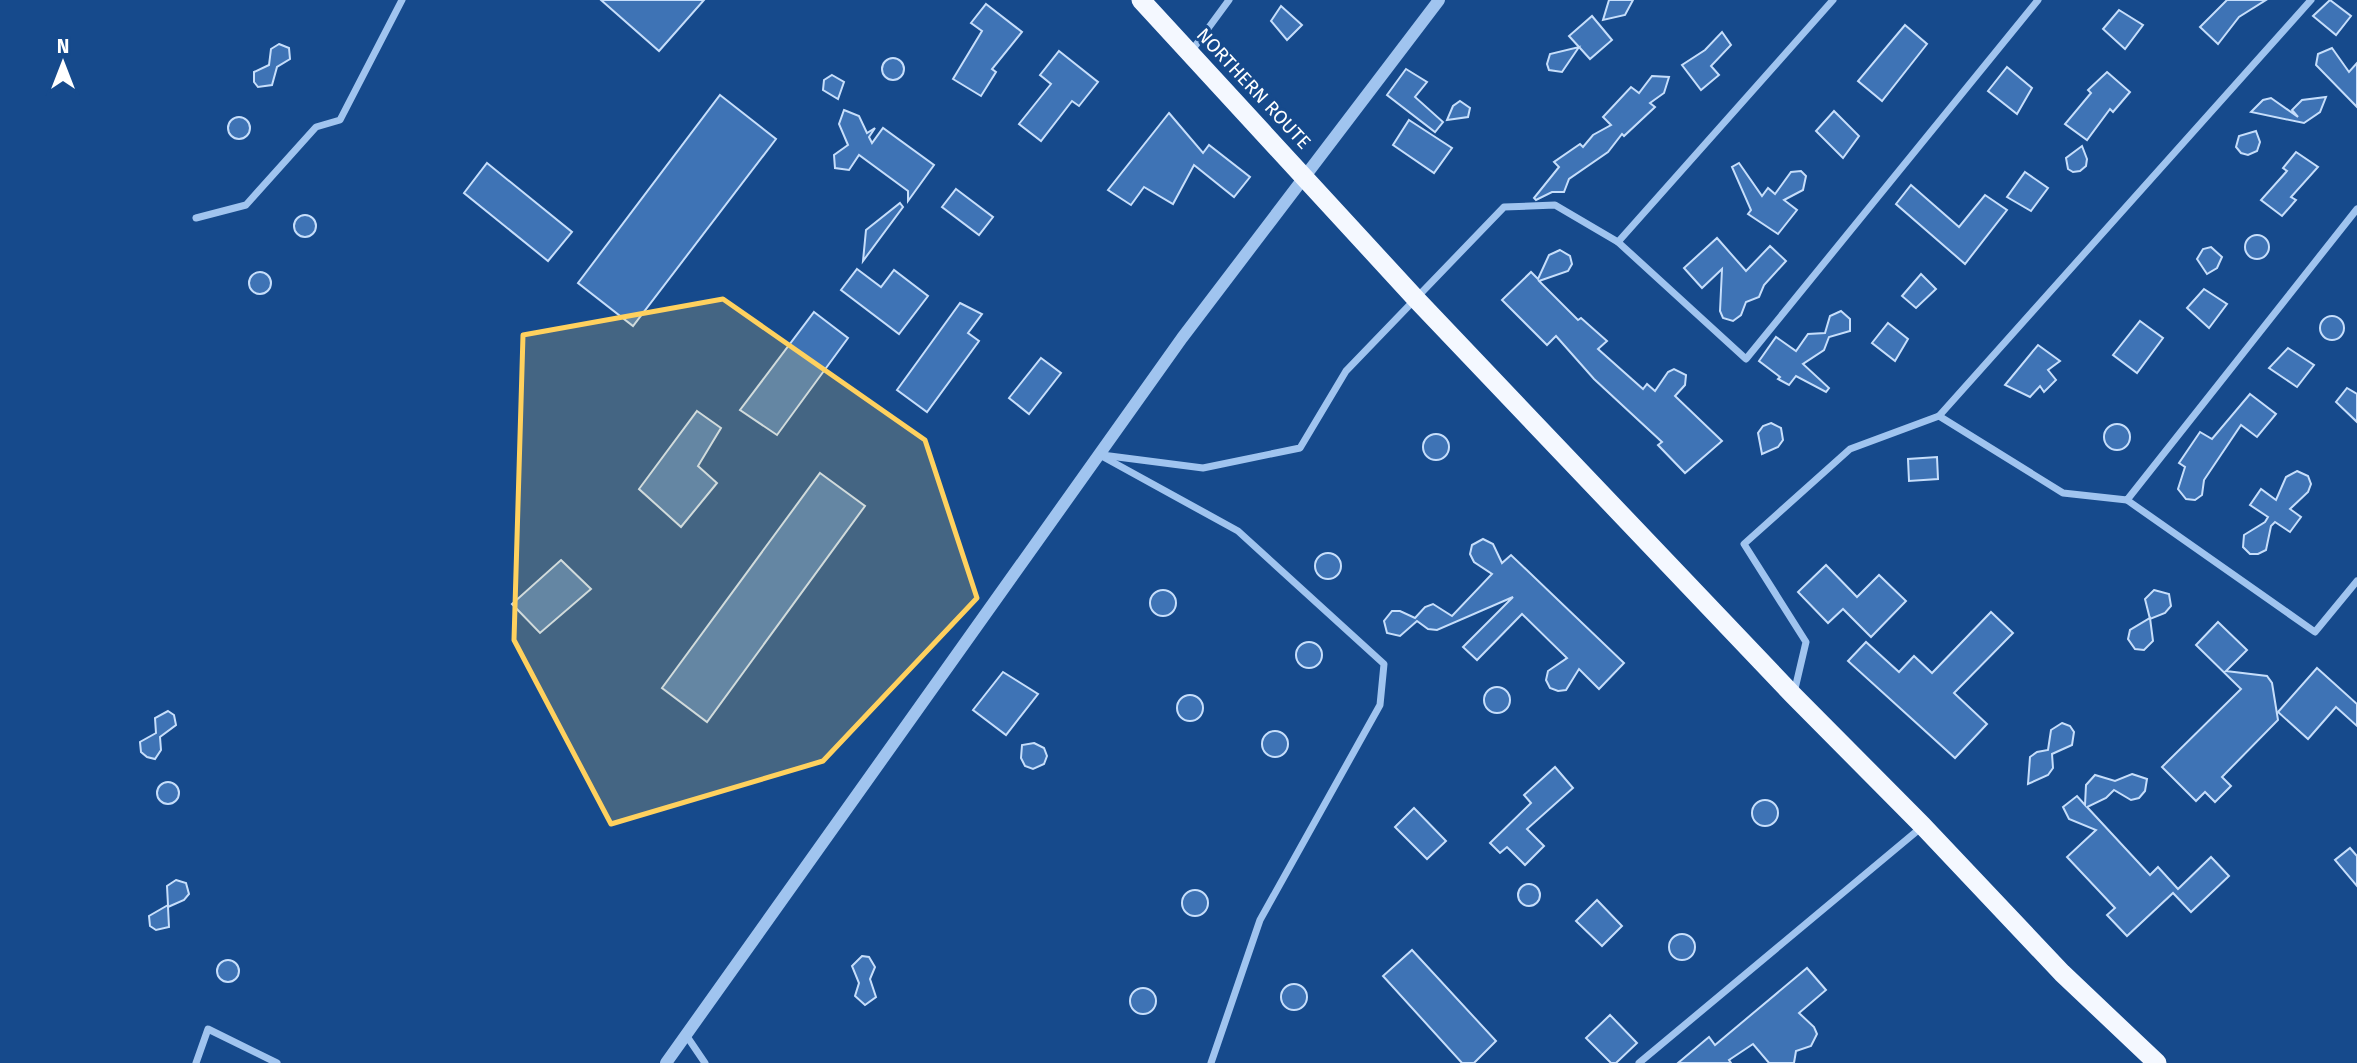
<svg xmlns="http://www.w3.org/2000/svg" width="2357" height="1063" font-family="'Fira Sans',sans-serif">
	<rect width="100%" height="100%" fill="#164a8c"/>
	<g fill="#3e73b5" stroke="#c6defb" stroke-width="2">
		<polygon points="601,0 704,0 659,51"/>
		<polygon points="1609,0 1633,0 1625,15 1603,20"/>
		<polygon points="2227,0 2266,0 2239,17 2218,44 2200,27"/>
		<polygon points="2330,0 2351,16 2336,35 2313,16"/>
		<polygon points="986,4 1022,32 992,69 996,72 981,96 953,79 982,31 971,23"/>
		<polygon points="1281,6 1302,25 1287,40 1271,21"/>
		<polygon points="2119,10 2143,25 2125,49 2103,29"/>
		<polygon points="1592,16 1612,40 1590,59 1569,36"/>
		<polygon points="1905,25 1927,44 1882,101 1858,81"/>
		<polygon points="1722,32 1731,45 1711,66 1719,75 1701,90 1682,65 1705,50"/>
		<polygon points="279,44 289,48 290,59 277,67 272,85 258,87 254,82 254,72 269,65 271,49"/>
		<polygon points="1579,47 1562,72 1549,70 1547,64 1550,54"/>
		<polygon points="2332,48 2349,72 2357,63 2357,107 2316,65 2318,54"/>
		<polygon points="1059,51 1098,82 1079,106 1072,101 1041,141 1019,124 1051,84 1040,75"/>
		<circle cx="893" cy="69" r="11"/>
		<polygon points="2007,67 2032,88 2017,114 1988,91"/>
		<polygon points="1406,69 1427,82 1415,97 1443,122 1435,132 1387,95"/>
		<polygon points="2107,72 2130,92 2113,112 2110,109 2087,140 2065,124 2091,93 2088,90"/>
		<polygon points="832,75 844,82 838,99 823,90 824,80"/>
		<polygon points="1652,76 1669,77 1664,93 1650,103 1655,107 1624,136 1622,134 1608,152 1569,179 1564,192 1552,192 1536,200 1534,198 1559,167 1554,162 1580,144 1583,147 1593,135 1611,125 1603,117 1631,87 1639,93"/>
		<polygon points="720,95 776,139 633,326 578,283"/>
		<polygon points="2326,97 2320,112 2304,123 2251,112 2263,100 2271,98 2298,117 2292,110 2302,100"/>
		<polygon points="1460,101 1470,108 1468,117 1447,120 1453,106"/>
		<polygon points="844,110 859,116 867,133 875,128 869,137 872,143 883,128 934,165 908,201 908,191 859,155 849,170 835,168 834,155 848,145 839,124"/>
		<polygon points="1834,111 1859,136 1843,158 1816,131"/>
		<polygon points="1169,113 1203,153 1209,145 1250,177 1234,197 1194,165 1173,204 1144,187 1131,205 1108,190"/>
		<circle cx="239" cy="128" r="11"/>
		<polygon points="1409,120 1452,148 1434,173 1393,145"/>
		<polygon points="2256,131 2260,142 2257,151 2248,155 2241,153 2236,147 2239,136"/>
		<polygon points="2082,146 2087,159 2086,166 2080,171 2073,172 2068,169 2066,158"/>
		<polygon points="2296,152 2318,167 2291,197 2296,200 2282,216 2261,200 2287,171 2283,168"/>
		<polygon points="487,163 572,232 548,261 464,193"/>
		<polygon points="1739,163 1762,196 1768,188 1775,194 1791,172 1801,171 1806,176 1803,190 1784,200 1797,210 1778,234 1748,214 1751,210 1732,167"/>
		<polygon points="2025,172 2048,188 2031,211 2007,197"/>
		<polygon points="1911,185 1959,227 1985,195 2007,210 1965,264 1896,204"/>
		<polygon points="956,189 993,217 979,235 942,207"/>
		<polygon points="900,203 903,207 863,261 866,230"/>
		<circle cx="305" cy="226" r="11"/>
		<circle cx="2257" cy="247" r="12"/>
		<polygon points="1717,238 1746,271 1770,246 1786,261 1764,285 1759,297 1746,302 1741,315 1733,321 1723,318 1720,311 1722,269 1702,288 1684,268"/>
		<polygon points="2211,247 2222,257 2217,268 2207,274 2197,259 2203,249"/>
		<polygon points="1560,250 1570,256 1572,264 1568,271 1539,281 1578,320 1581,318 1607,341 1598,349 1643,389 1647,384 1655,391 1668,372 1674,369 1686,375 1685,385 1675,396 1722,441 1685,473 1658,445 1662,442 1594,379 1556,336 1547,345 1502,300 1531,272 1538,279 1549,255"/>
		<polygon points="857,269 881,287 894,270 928,296 899,334 841,290"/>
		<circle cx="260" cy="283" r="11"/>
		<polygon points="1921,274 1936,289 1916,308 1902,296"/>
		<polygon points="2204,289 2227,304 2209,328 2187,308"/>
		<polygon points="960,303 982,314 968,333 979,341 927,412 897,390"/>
		<polygon points="1841,311 1850,319 1850,331 1829,337 1824,350 1803,364 1829,388 1826,392 1796,376 1789,385 1778,379 1780,377 1759,361 1776,337 1796,351 1808,334 1825,333 1830,316"/>
		<polygon points="814,312 848,338 777,435 740,410"/>
		<circle cx="2332" cy="328" r="12"/>
		<polygon points="2140,321 2163,338 2137,373 2113,355"/>
		<polygon points="1888,323 1908,339 1895,361 1872,343"/>
		<polygon points="2038,345 2060,361 2048,370 2056,380 2044,392 2040,386 2030,397 2005,385"/>
		<polygon points="2288,348 2314,365 2297,387 2269,368"/>
		<polygon points="1041,358 1061,373 1029,414 1009,398"/>
		<polygon points="2347,388 2357,394 2357,422 2336,402"/>
		<polygon points="2250,394 2276,414 2257,437 2241,425 2204,480 2202,495 2195,500 2186,499 2178,489 2185,467 2179,463 2200,432 2212,439"/>
		<polygon points="697,411 721,428 698,466 717,483 681,527 639,489"/>
		<polygon points="1771,423 1781,428 1783,440 1778,447 1762,454 1758,433 1763,426"/>
		<circle cx="2117" cy="437" r="13"/>
		<circle cx="1436" cy="447" r="13"/>
		<polygon points="1937,457 1938,479 1909,481 1908,459"/>
		<polygon points="2297,471 2308,476 2311,484 2308,492 2290,509 2301,517 2290,532 2275,522 2271,526 2266,550 2258,554 2250,554 2243,547 2244,535 2265,522 2268,517 2250,505 2261,489 2276,500 2286,477"/>
		<polygon points="820,473 865,506 707,722 662,688"/>
		<polygon points="1483,539 1493,544 1502,563 1511,555 1624,663 1599,689 1579,669 1566,690 1558,691 1550,688 1546,680 1548,671 1567,658 1522,614 1477,660 1463,647 1513,597 1437,630 1428,629 1417,621 1400,636 1387,633 1384,621 1392,611 1400,611 1415,618 1425,607 1433,604 1452,616 1492,574 1474,562 1470,554 1472,545"/>
		<circle cx="1328" cy="566" r="13"/>
		<polygon points="561,560 591,589 540,633 512,604"/>
		<polygon points="1826,565 1857,597 1879,575 1906,601 1871,637 1843,609 1828,623 1798,592"/>
		<polygon points="2154,590 2169,594 2171,606 2165,613 2150,619 2145,599"/>
		<circle cx="1163" cy="603" r="13"/>
		<polygon points="1991,612 2013,633 1954,693 1987,724 1955,758 1848,661 1866,642 1899,672 1914,656 1932,673"/>
		<polygon points="2150,618 2153,641 2144,650 2135,649 2128,639 2130,630"/>
		<polygon points="2218,622 2247,650 2226,671 2267,676 2272,683 2278,720 2222,777 2231,786 2215,802 2205,792 2196,801 2162,767 2241,689 2196,645"/>
		<circle cx="1309" cy="655" r="13"/>
		<polygon points="2317,668 2357,704 2357,726 2336,707 2308,739 2278,712"/>
		<polygon points="1003,672 1038,694 1006,735 973,710"/>
		<circle cx="1497" cy="700" r="13"/>
		<circle cx="1190" cy="708" r="13"/>
		<polygon points="168,711 174,715 176,725 160,737 161,750 155,759 147,757 141,752 140,742 156,733 155,718"/>
		<polygon points="2062,723 2070,726 2074,732 2072,745 2052,754 2053,768 2048,775 2028,784 2030,757 2037,752 2048,750 2051,730"/>
		<circle cx="1275" cy="744" r="13"/>
		<polygon points="1034,743 1044,748 1047,756 1044,764 1033,769 1025,766 1021,758 1022,745"/>
		<polygon points="1555,767 1573,788 1527,829 1544,846 1525,865 1507,847 1500,853 1490,843 1531,803 1524,795"/>
		<polygon points="2132,774 2147,779 2145,791 2139,798 2131,800 2114,790 2106,798 2087,807 2150,875 2158,867 2178,889 2211,857 2229,876 2191,912 2173,893 2127,936 2107,915 2115,908 2067,857 2096,830 2069,819 2063,807 2077,796 2085,805 2086,785 2095,775 2115,781"/>
		<circle cx="168" cy="793" r="11"/>
		<circle cx="1765" cy="813" r="13"/>
		<polygon points="1414,808 1446,841 1427,859 1395,827"/>
		<polygon points="2350,848 2357,856 2357,886 2335,860"/>
		<polygon points="176,880 186,883 189,894 184,900 168,907 169,927 156,930 150,926 149,916 168,905 167,886"/>
		<circle cx="1529" cy="895" r="11"/>
		<circle cx="1195" cy="903" r="13"/>
		<polygon points="1597,900 1622,926 1602,946 1576,921"/>
		<circle cx="1682" cy="947" r="13"/>
		<polygon points="1412,950 1496,1041 1474,1063 1462,1063 1383,976"/>
		<polygon points="862,956 869,957 875,967 870,979 876,997 865,1005 855,996 859,983 852,966"/>
		<circle cx="228" cy="971" r="11"/>
		<polygon points="1807,968 1826,990 1799,1013 1814,1027 1817,1034 1811,1046 1796,1051 1794,1063 1769,1063 1753,1044 1729,1060 1731,1063 1678,1063 1709,1037 1715,1045"/>
		<circle cx="1294" cy="997" r="13"/>
		<circle cx="1143" cy="1001" r="13"/>
		<polygon points="1610,1015 1637,1043 1616,1063 1611,1063 1586,1038"/>
	</g>
	<g fill="none" stroke-linecap="round" stroke-linejoin="round">
		<g stroke="#a0c4ef" stroke-width="7">
			<polyline points="1833,0 1618,242 1746,359 2038,0"/>
			<polyline points="2311,0 1939,416 2063,493 2127,500 2357,209"/>
			<polyline points="1190,53 1229,0"/>
			<polyline points="196,218 246,205 316,127 340,120 402,0"/>
			<polyline points="1098,454 1238,531 1384,664 1380,705 1260,920 1211,1063"/>
			<polyline points="1102,455 1203,468 1300,448 1346,371 1504,207 1555,205 1618,242"/>
			<polyline points="2127,500 2315,632 2357,581"/>
			<polyline points="1794,693 1806,642 1744,544 1850,449 1939,416"/>
			<polyline points="686,1035 705,1063"/>
			<polyline points="196,1063 208,1029 277,1063"/>
			<polyline points="1639,1063 1923,826"/>
		</g>
		<polyline stroke="#a0c4ef" stroke-width="12" points="666,1063 1182,338 1439,0"/>
		<polyline stroke="#f4f8ff" stroke-width="19" points="1141,0 1417,300 1793,695 1923,826 2062,973 2157,1063"/>
	</g>
	<path fill="#ffd15e" fill-opacity="0.2" stroke="#ffd15e" stroke-width="5" stroke-linejoin="round" d="M723 299 925 440 977 598 823 761 611 824 514 640 523 335Z"/>
	<g text-anchor="middle" stroke-width="6" stroke-linejoin="round" paint-order="stroke">
		<g font-size="19" fill="#fff" stroke="#164a8c">
			<text transform="translate(1254 88) rotate(47)" y="7">NORTHERN ROUTE</text>
		</g>
	</g>
	<g transform="translate(63 63)" stroke="#164a8c" stroke-width="5" paint-order="stroke">
	<path d="M0-5L12 26L0 18L-12 26Z" fill="#ffffff"/>
	<text y="-10" font-size="19" font-weight="bold" text-anchor="middle" fill="#ffffff">N</text>
	</g>
</svg>
